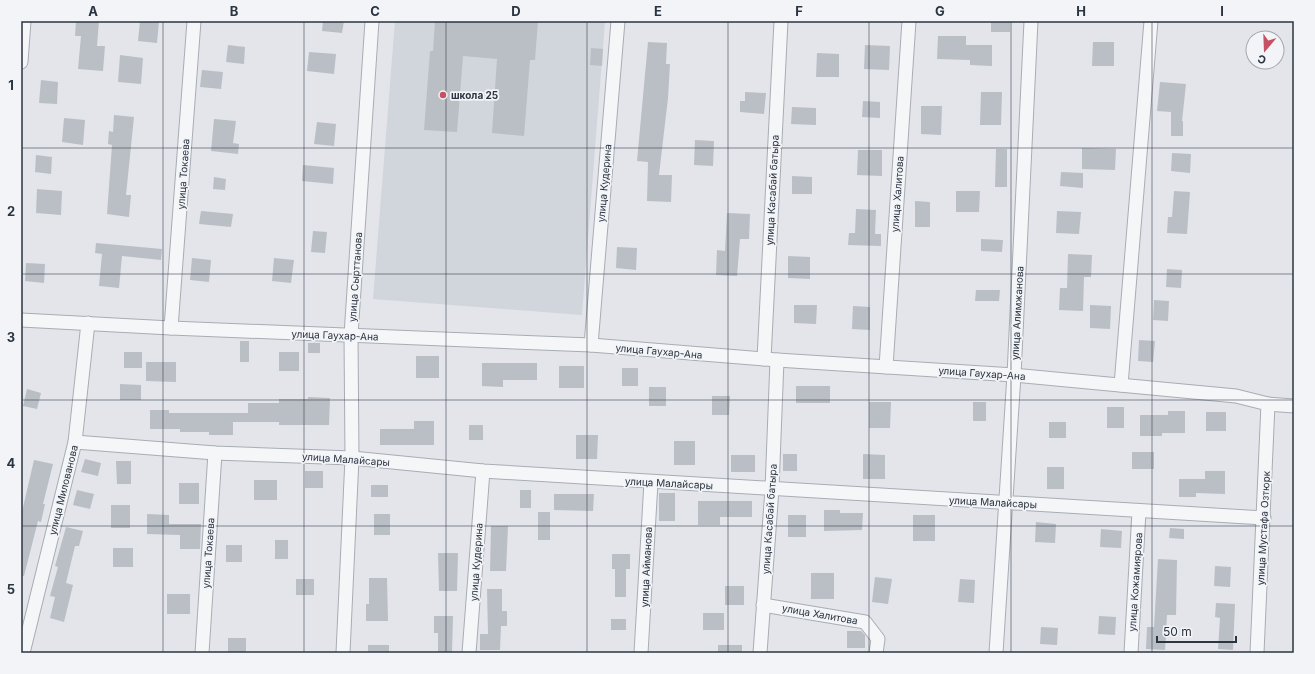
<svg xmlns="http://www.w3.org/2000/svg" width="1315" height="674" font-family="Inter,sans-serif">
	<rect width="100%" height="100%" fill="#e3e5ea"/>
	<polygon fill="#d1d5dc" points="395,21 605,21 582,315 373,299"/>
	<g fill="#babfc6">
		<polygon points="76,21 99,21 97,46 105,46 103,71 78,69 81,36 75,36"/>
		<polygon points="140,21 159,21 157,43 138,41"/>
		<polygon points="323,21 344,21 342,33 322,31"/>
		<polygon points="435,21 538,21 535,60 530,60 524,136 492,133 497,59 463,56 457,132 424,130 430,51 433,51"/>
		<rect x="991" y="21" width="19" height="11"/>
		<polygon points="938,36 966,36 966,45 992,45 992,66 970,65 970,60 937,59"/>
		<polygon points="648,42 667,43 666,64 670,64 668,98 659,175 672,175 671,202 647,201 648,162 637,161"/>
		<polygon points="1093,42 1114,42 1114,66 1092,66"/>
		<polygon points="228,45 245,47 244,64 226,62"/>
		<polygon points="865,45 890,46 889,70 864,69"/>
		<polygon points="591,48 603,49 602,66 590,65"/>
		<polygon points="309,52 336,54 334,74 307,71"/>
		<polygon points="817,53 839,54 839,77 816,77"/>
		<polygon points="120,55 143,58 141,84 118,82"/>
		<polygon points="202,70 223,72 221,89 200,87"/>
		<polygon points="41,80 58,82 57,104 39,103"/>
		<polygon points="1160,82 1186,84 1182,121 1183,121 1183,136 1171,136 1171,112 1157,111"/>
		<polygon points="745,92 766,93 764,114 740,112 740,101 745,101"/>
		<polygon points="981,92 1002,92 1001,125 980,125"/>
		<polygon points="863,101 880,102 880,118 862,117"/>
		<polygon points="921,106 942,106 941,135 921,134"/>
		<polygon points="792,107 816,108 816,125 791,124"/>
		<polygon points="114,115 134,117 126,195 131,195 129,217 107,214 112,145 108,144 109,131 113,132"/>
		<polygon points="64,118 85,120 83,145 62,142"/>
		<polygon points="214,119 236,121 233,143 239,144 238,154 211,151"/>
		<polygon points="317,122 336,124 334,146 314,144"/>
		<polygon points="695,140 714,141 713,166 694,165"/>
		<polygon points="1082,148 1116,149 1115,170 1082,169"/>
		<polygon points="996,149 1007,149 1007,187 995,187"/>
		<polygon points="858,150 882,150 882,176 857,175"/>
		<polygon points="1172,153 1191,154 1190,173 1171,171"/>
		<polygon points="36,155 52,157 51,174 35,172"/>
		<polygon points="303,165 334,168 333,184 302,181"/>
		<polygon points="1061,172 1083,173 1083,188 1060,186"/>
		<polygon points="792,176 812,177 812,194 792,194"/>
		<polygon points="214,177 226,179 225,190 213,189"/>
		<polygon points="37,189 62,191 61,215 36,213"/>
		<polygon points="956,191 980,191 979,212 956,212"/>
		<polygon points="1174,191 1190,192 1187,234 1167,233 1168,217 1172,217"/>
		<polygon points="915,201 930,202 930,227 915,227"/>
		<polygon points="856,209 876,210 875,234 881,234 881,246 848,245 849,233 855,233"/>
		<polygon points="201,211 233,214 231,227 199,224"/>
		<polygon points="1057,211 1081,212 1079,234 1056,233"/>
		<polygon points="727,213 750,214 749,239 740,239 737,276 716,275 717,250 725,251"/>
		<polygon points="313,231 327,232 325,253 311,252"/>
		<polygon points="981,239 1003,240 1002,252 981,251"/>
		<polygon points="96,243 162,249 161,260 122,256 119,288 99,286 102,254 95,253"/>
		<polygon points="617,247 637,248 636,270 616,268"/>
		<polygon points="1068,254 1092,255 1091,277 1084,277 1083,311 1059,310 1060,288 1067,288"/>
		<polygon points="788,256 810,257 810,279 788,278"/>
		<polygon points="192,258 211,260 209,282 190,280"/>
		<polygon points="274,258 294,260 291,283 272,281"/>
		<polygon points="26,263 45,264 44,283 25,281"/>
		<polygon points="1167,269 1182,270 1181,288 1166,287"/>
		<polygon points="976,290 1000,290 999,301 975,301"/>
		<polygon points="1154,300 1169,301 1168,321 1153,320"/>
		<polygon points="794,305 817,305 816,324 794,323"/>
		<polygon points="1090,305 1111,306 1110,329 1090,328"/>
		<polygon points="853,306 870,307 870,330 852,329"/>
		<polygon points="1139,340 1155,341 1153,362 1138,361"/>
		<rect x="240" y="341" width="9" height="21"/>
		<rect x="308" y="343" width="12" height="10"/>
		<rect x="124" y="352" width="18" height="16"/>
		<rect x="279" y="352" width="20" height="19"/>
		<rect x="416" y="356" width="23" height="22"/>
		<polygon points="146,362 176,362 176,382 146,381"/>
		<polygon points="482,363 537,363 537,380 503,380 503,387 482,386"/>
		<rect x="559" y="366" width="25" height="22"/>
		<rect x="622" y="368" width="16" height="18"/>
		<polygon points="120,384 141,385 141,400 120,400"/>
		<rect x="796" y="386" width="34" height="17"/>
		<rect x="649" y="387" width="17" height="19"/>
		<polygon points="27,389 41,393 37,409 23,406"/>
		<polygon points="712,396 730,396 729,415 712,415"/>
		<polygon points="308,397 330,398 329,425 279,425 279,422 233,422 233,435 209,435 209,432 180,432 180,429 150,429 150,410 169,410 169,413 248,413 248,403 279,403 279,399 308,399"/>
		<polygon points="869,402 891,402 890,428 869,428"/>
		<rect x="973" y="402" width="13" height="19"/>
		<rect x="1107" y="407" width="17" height="21"/>
		<polygon points="1168,411 1185,411 1185,433 1162,433 1162,436 1140,436 1140,415 1168,415"/>
		<rect x="1206" y="412" width="20" height="19"/>
		<polygon points="414,421 434,421 434,445 380,445 380,429 414,429"/>
		<rect x="1049" y="422" width="17" height="16"/>
		<rect x="469" y="425" width="14" height="15"/>
		<polygon points="576,435 598,435 597,459 576,459"/>
		<rect x="674" y="441" width="21" height="24"/>
		<rect x="1132" y="452" width="22" height="17"/>
		<rect x="783" y="454" width="14" height="17"/>
		<polygon points="863,454 885,455 885,479 863,479"/>
		<rect x="731" y="455" width="24" height="17"/>
		<polygon points="85,459 101,463 98,476 81,472"/>
		<polygon points="34,460 53,464 43,504 45,504 41,522 38,521 24,576 21,576 21,516"/>
		<polygon points="116,461 131,461 131,484 117,484"/>
		<rect x="1047" y="467" width="17" height="22"/>
		<rect x="305" y="471" width="18" height="17"/>
		<polygon points="1205,471 1225,471 1225,494 1196,493 1196,497 1179,497 1179,479 1205,479"/>
		<rect x="254" y="480" width="23" height="20"/>
		<rect x="179" y="483" width="20" height="21"/>
		<rect x="371" y="485" width="17" height="12"/>
		<polygon points="77,490 94,494 90,509 73,505"/>
		<rect x="520" y="490" width="11" height="18"/>
		<rect x="659" y="493" width="16" height="28"/>
		<polygon points="554,494 594,494 593,511 554,510"/>
		<polygon points="698,501 752,501 752,517 720,517 720,525 698,525"/>
		<rect x="111" y="505" width="19" height="23"/>
		<polygon points="824,510 840,510 840,513 863,513 862,530 824,531"/>
		<rect x="538" y="512" width="12" height="28"/>
		<polygon points="147,514 169,515 169,524 201,524 200,549 180,549 180,535 147,534"/>
		<rect x="374" y="514" width="16" height="21"/>
		<rect x="788" y="515" width="18" height="22"/>
		<rect x="913" y="515" width="22" height="26"/>
		<polygon points="1036,522 1056,524 1055,543 1035,542"/>
		<polygon points="491,526 508,526 506,571 490,571"/>
		<polygon points="66,527 83,531 79,546 75,546 66,583 73,585 64,622 50,618 55,597 50,596 58,567 55,566"/>
		<polygon points="1170,528 1184,529 1184,539 1169,538"/>
		<polygon points="1101,529 1122,531 1121,548 1100,547"/>
		<rect x="275" y="540" width="13" height="19"/>
		<rect x="226" y="545" width="16" height="17"/>
		<rect x="113" y="548" width="20" height="19"/>
		<polygon points="438,553 458,553 457,591 439,591"/>
		<polygon points="612,554 630,554 630,569 626,569 626,597 615,597 615,569 612,569"/>
		<polygon points="1158,559 1177,560 1176,615 1167,615 1165,650 1146,649 1147,627 1154,627"/>
		<polygon points="1215,566 1231,567 1230,587 1214,586"/>
		<rect x="811" y="573" width="23" height="26"/>
		<polygon points="875,577 892,579 888,604 872,602"/>
		<polygon points="369,578 387,578 388,621 366,621 366,604 369,604"/>
		<rect x="296" y="579" width="18" height="16"/>
		<polygon points="960,579 975,580 974,603 958,602"/>
		<rect x="725" y="586" width="19" height="19"/>
		<polygon points="487,589 502,589 502,611 507,611 507,626 501,626 500,650 480,650 480,634 488,634"/>
		<rect x="167" y="594" width="23" height="20"/>
		<polygon points="1216,603 1235,604 1233,650 1218,649 1220,618 1215,617"/>
		<rect x="703" y="613" width="21" height="17"/>
		<polygon points="434,616 453,616 452,653 438,653 438,633 434,633"/>
		<polygon points="1099,616 1116,617 1115,635 1098,634"/>
		<rect x="611" y="619" width="15" height="11"/>
		<polygon points="1041,627 1058,628 1057,645 1040,644"/>
		<polygon points="847,631 861,631 865,635 865,648 847,648"/>
		<rect x="228" y="638" width="18" height="15"/>
		<rect x="368" y="645" width="21" height="8"/>
		<rect x="718" y="645" width="24" height="8"/>
	</g>
	<g fill="none" stroke-linecap="round" stroke-linejoin="round">
		<g stroke="#a8acb4" stroke-width="15">
			<g id="minor">
				<polyline points="21,62 24,21"/>
				<polyline points="21,320 171,328 591,345 777,360 1014,375 1236,396 1268,404 1294,406"/>
				<polyline points="171,328 194,21"/>
				<polyline points="591,345 618,21"/>
				<polyline points="764,359 781,21"/>
				<polyline points="886,367 909,21"/>
				<polyline points="1121,385 1151,21"/>
				<polyline points="75,442 215,453 352,458 483,471 1264,518"/>
				<polyline points="763,605 865,622 878,639 876,653"/>
				<polyline points="23,653 75,442 88,323"/>
				<polyline points="202,653 215,453"/>
				<polyline points="343,653 352,458 351,335 372,21"/>
				<polyline points="469,653 483,471"/>
				<polyline points="641,653 651,482"/>
				<polyline points="760,653 772,489 777,360"/>
				<polyline points="996,653 1014,375 1031,21"/>
				<polyline points="1131,653 1139,511"/>
				<polyline points="1257,653 1268,404"/>
			</g>
		</g>
		<use href="#minor" stroke="#f5f6f8" stroke-width="13"/>
	</g>
	<path fill="none" stroke="#2b3441" stroke-width="1" stroke-opacity="0.55" d="M163 21V653M304 21V653M446 21V653M587 21V653M728 21V653M869 21V653M1011 21V653M1152 21V653M21 148H1294M21 274H1294M21 400H1294M21 526H1294"/>
	<circle fill="#c65164" stroke="#f2f4f7" stroke-width="1.5" cx="443" cy="95" r="4"/>
	<g text-anchor="middle" stroke-width="3.5" stroke-linejoin="round" paint-order="stroke">
		<g font-size="10" font-weight="bold" fill="#2b3441" stroke="#f2f4f7" text-anchor="start">
			<text x="451" y="99">школа 25</text>
		</g>
		<g font-size="10" fill="#2b3441" stroke="#f2f4f7">
			<text transform="translate(183 174) rotate(-86)" y="4">улица Токаева</text>
			<text transform="translate(604 183) rotate(-85)" y="4">улица Кудерина</text>
			<text transform="translate(772 190) rotate(-87)" y="4">улица Касабай батыра</text>
			<text transform="translate(897 194) rotate(-86)" y="4">улица Халитова</text>
			<text transform="translate(355 277) rotate(-86)" y="4">улица Сырттанова</text>
			<text transform="translate(1017 313) rotate(-87)" y="4">улица Алимжанова</text>
			<text transform="translate(335 335) rotate(2)" y="4">улица Гаухар-Ана</text>
			<text transform="translate(659 351) rotate(5)" y="4">улица Гаухар-Ана</text>
			<text transform="translate(982 373) rotate(4)" y="4">улица Гаухар-Ана</text>
			<text transform="translate(346 459) rotate(4)" y="4">улица Малайсары</text>
			<text transform="translate(669 483) rotate(3)" y="4">улица Малайсары</text>
			<text transform="translate(63 490) rotate(-76)" y="4">улица Милованова</text>
			<text transform="translate(993 502) rotate(3)" y="4">улица Малайсары</text>
			<text transform="translate(769 519) rotate(-86)" y="4">улица Касабай батыра</text>
			<text transform="translate(1263 528) rotate(-87)" y="4">улица Мустафа Озтюрк</text>
			<text transform="translate(208 553) rotate(-86)" y="4">улица Токаева</text>
			<text transform="translate(476 562) rotate(-86)" y="4">улица Кудерина</text>
			<text transform="translate(646 567) rotate(-87)" y="4">улица Айманова</text>
			<text transform="translate(1135 582) rotate(-86)" y="4">улица Кожамиярова</text>
			<text transform="translate(820 614) rotate(10)" y="4">улица Халитова</text>
		</g>
	</g>
	<rect width="1315" height="674" fill="none" stroke="#f2f4f7" stroke-width="44"/>
	<g transform="translate(1265 50) rotate(199)"><circle r="19" fill="#f2f4f7" stroke="#a2a7ae"/>
	<path d="M0-3L7 15L0 10L-7 15Z" fill="#c65164"/>
	<text y="-6" font-size="11" font-weight="bold" text-anchor="middle" fill="#2b3441">С</text>
	</g>
	<path d="M1157 636v6h79v-6" fill="none" stroke="#2b3441" stroke-width="2"/>
	<text x="1163" y="636" font-size="12" fill="#2b3441" stroke="#f2f4f7" stroke-width="3" paint-order="stroke">50 m</text>
	<rect x="22" y="22" width="1271" height="630" fill="none" stroke="#2b3441" stroke-width="1.5"/>
	<g font-size="13" text-anchor="middle" font-weight="bold" fill="#2b3441">
		<text x="93" y="16">A</text>
		<text x="234" y="16">B</text>
		<text x="375" y="16">C</text>
		<text x="516" y="16">D</text>
		<text x="658" y="16">E</text>
		<text x="799" y="16">F</text>
		<text x="940" y="16">G</text>
		<text x="1081" y="16">H</text>
		<text x="1222" y="16">I</text>
		<text x="11" y="90">1</text>
		<text x="11" y="216">2</text>
		<text x="11" y="342">3</text>
		<text x="11" y="468">4</text>
		<text x="11" y="594">5</text>
	</g>
</svg>
